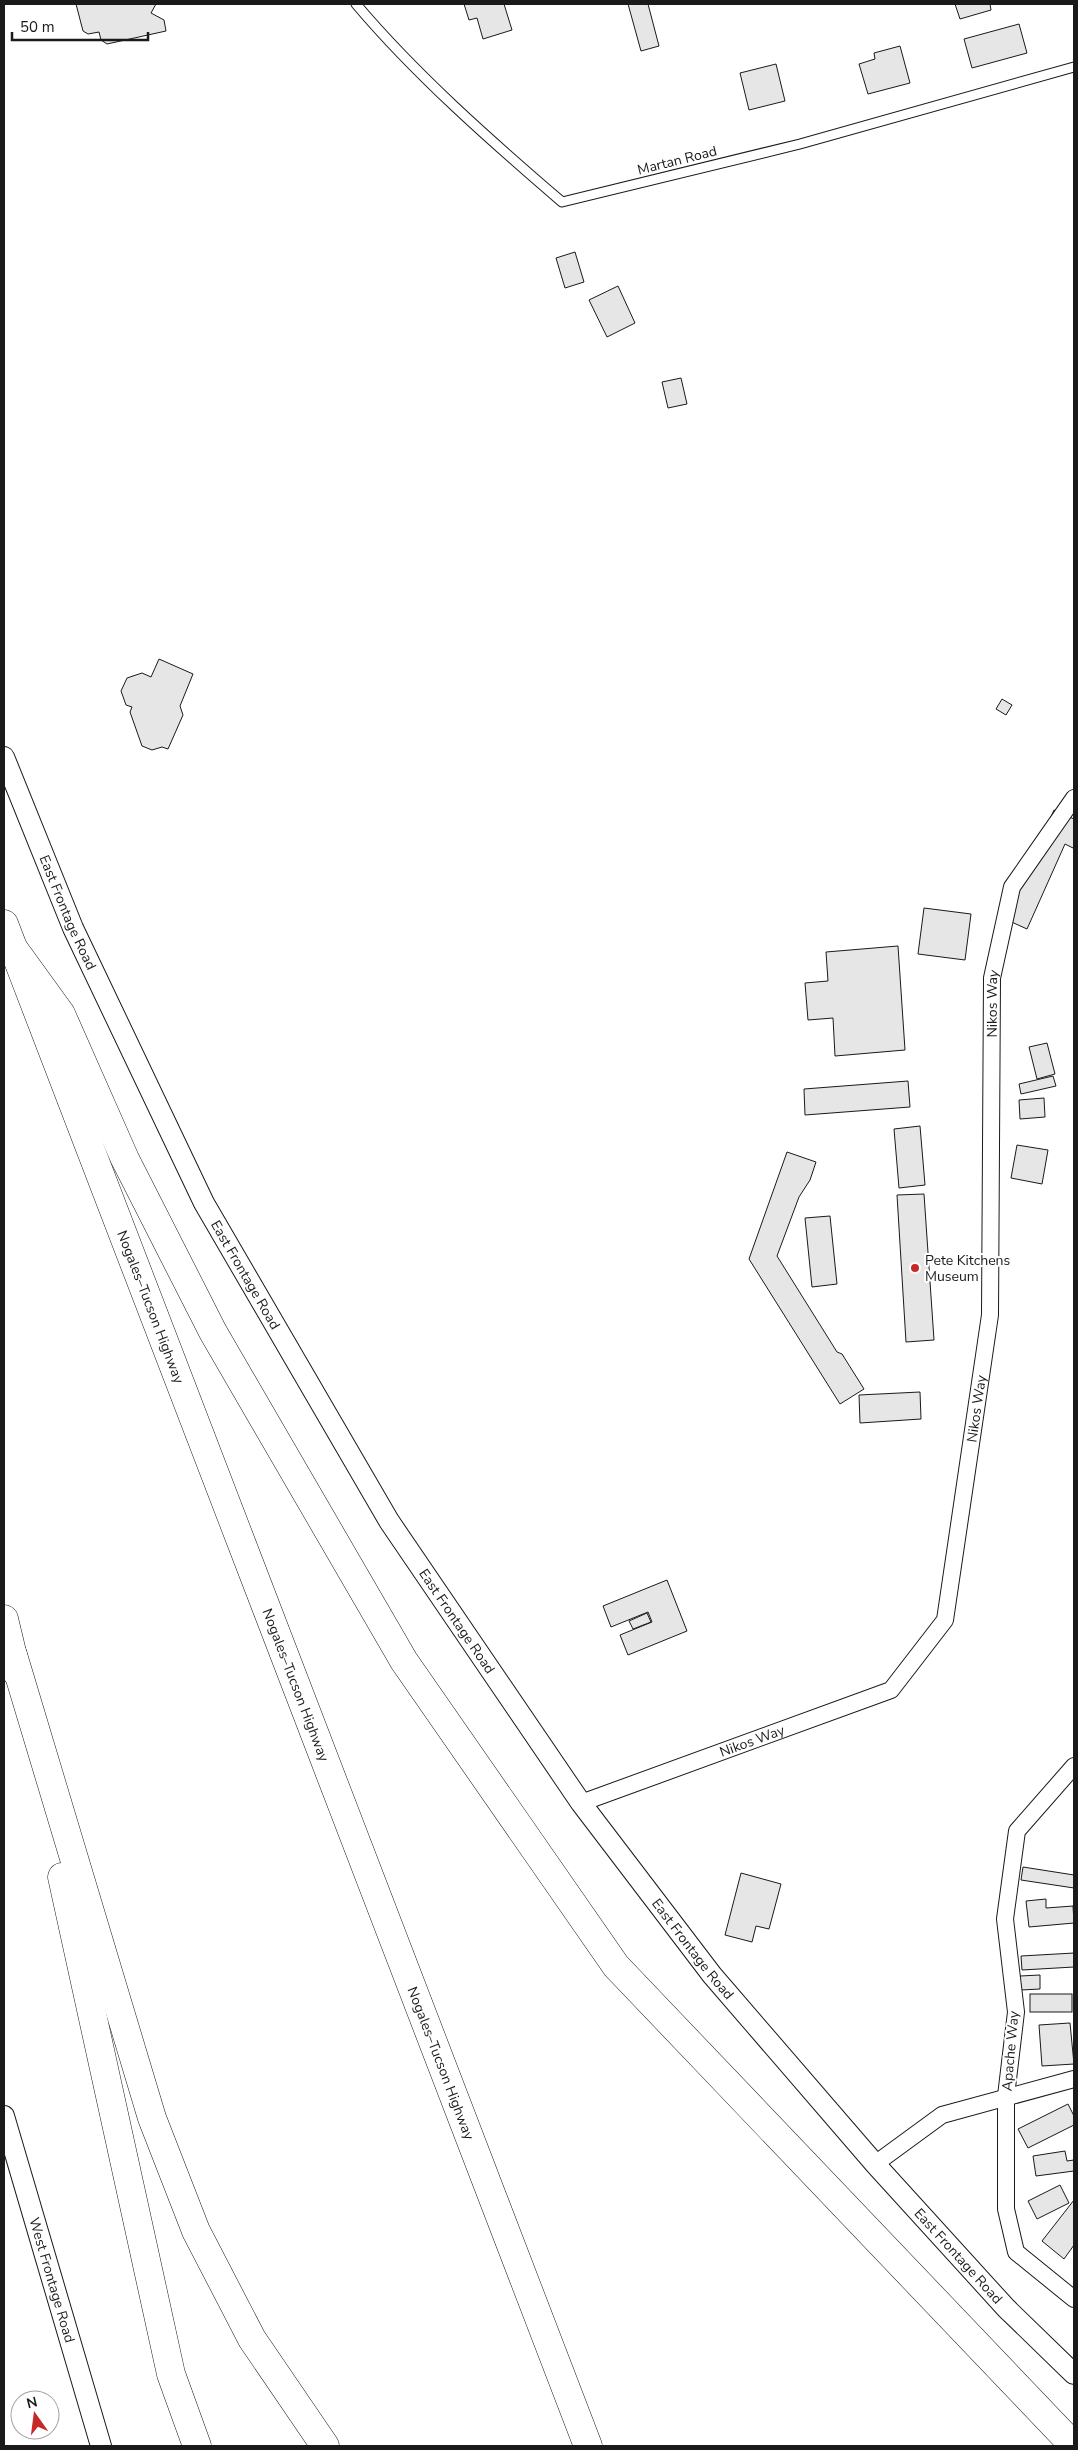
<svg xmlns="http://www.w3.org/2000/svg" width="1078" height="2450" font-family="'Nunito Sans',sans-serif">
	<rect width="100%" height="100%" fill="#fff"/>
	<g fill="#e6e6e6" stroke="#1a1a1a">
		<polygon points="76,4 156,4 151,13 164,20 166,31 107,44 101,40 99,32 88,34 83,31"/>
		<polygon points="464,4 504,4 512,30 483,39 477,18 469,20"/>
		<polygon points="628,4 648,4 659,46 641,51"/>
		<polygon points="955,4 990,4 991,10 960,19"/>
		<polygon points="1019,24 1027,53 972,68 964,39"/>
		<polygon points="900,46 910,83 868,94 859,64 875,59 874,53"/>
		<polygon points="776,64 785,101 749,110 740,73"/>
		<polygon points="575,252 584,282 565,288 556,258"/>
		<polygon points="618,286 635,323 607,337 589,300"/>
		<polygon points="681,378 687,404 668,408 662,382"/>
		<polygon points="159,659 193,674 180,706 183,715 168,749 162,747 152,750 142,746 130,712 132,707 126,705 121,691 127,678 142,673 151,677"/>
		<polygon points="1002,699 1012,705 1006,715 996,709"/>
		<polygon points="1054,810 1074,819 1074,846 1073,848 1065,844 1027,929 1005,919"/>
		<polygon points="924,908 971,914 965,960 918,954"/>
		<polygon points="898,946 905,1050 835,1056 833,1018 808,1020 805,983 828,981 826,952"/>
		<polygon points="1047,1043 1055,1074 1037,1079 1029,1047"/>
		<polygon points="1053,1076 1056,1086 1021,1094 1019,1084"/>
		<polygon points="908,1081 910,1107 805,1115 804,1089"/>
		<polygon points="1044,1098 1045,1117 1020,1119 1019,1100"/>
		<polygon points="920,1126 925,1185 899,1188 894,1129"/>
		<polygon points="1017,1145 1048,1150 1042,1184 1011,1178"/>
		<polygon points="787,1152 816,1162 810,1180 799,1197 777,1256 837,1352 842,1354 864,1389 840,1404 749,1259"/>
		<polygon points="924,1194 934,1340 906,1342 897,1195"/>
		<polygon points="830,1216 837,1284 812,1287 805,1218"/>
		<polygon points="920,1392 921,1419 860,1423 859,1395"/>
		<polygon points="667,1580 687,1631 628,1655 620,1635 652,1622 648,1612 611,1627 603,1606"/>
		<polygon points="647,1613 651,1622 633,1629 629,1621"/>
		<polygon points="1023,1867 1074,1875 1074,1888 1021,1880"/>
		<polygon points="741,1873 781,1884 769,1929 756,1926 752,1942 725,1935"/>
		<polygon points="1046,1899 1046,1908 1073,1906 1074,1923 1029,1927 1026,1901"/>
		<polygon points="1074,1953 1074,1967 1022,1970 1021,1956"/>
		<polygon points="1040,1975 1040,1989 1021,1990 1020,1976"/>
		<rect x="1030" y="1994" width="42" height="18"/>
		<polygon points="1070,2023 1074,2064 1042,2066 1039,2025"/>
		<polygon points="1068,2104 1074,2116 1074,2125 1028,2148 1018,2129"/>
		<polygon points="1065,2151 1067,2161 1074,2160 1074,2171 1036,2176 1033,2156"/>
		<polygon points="1060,2185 1069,2203 1037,2219 1028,2201"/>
		<polygon points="1074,2200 1074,2245 1064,2259 1042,2241"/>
	</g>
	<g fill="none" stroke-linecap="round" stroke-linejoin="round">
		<g stroke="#1a1a1a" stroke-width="11">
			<path id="service" d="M356 4C416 75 491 141 562 202L800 144 1074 67"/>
		</g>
		<g stroke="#1a1a1a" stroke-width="18">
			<g id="minor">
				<polyline points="1074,1766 1017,1831 1005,1919 1016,2012 1006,2096 1006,2209 1016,2252 1074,2299"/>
				<path id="s1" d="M581 1803 891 1690 945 1620 990 1315 992 978 1012 887 1074 798"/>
				<polyline points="875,2164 942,2115 1074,2079"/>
			</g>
		</g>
		<g stroke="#1a1a1a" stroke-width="22">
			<g id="tertiary">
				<path id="s2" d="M4 757 73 928 204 1203 389 1521 581 1803 712 1975 875 2164 1006 2308 1074 2374"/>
				<path id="s3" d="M4 2116 101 2446"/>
			</g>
		</g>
		<g stroke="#1a1a1a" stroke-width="29">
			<g id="motorway">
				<path id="s4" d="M4 924 588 2446"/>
				<polyline points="11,945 61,1014 125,1159 213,1332 404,1661 616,1966 1074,2446"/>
				<polyline points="4,1619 17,1673"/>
				<polyline points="13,1655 152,2118 196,2231 252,2339 325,2446"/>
				<polyline points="62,1877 171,2374 197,2446"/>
			</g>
		</g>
		<use href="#service" stroke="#fff" stroke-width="9"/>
		<use href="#minor" stroke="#fff" stroke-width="16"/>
		<use href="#tertiary" stroke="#fff" stroke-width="20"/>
		<use href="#motorway" stroke="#fff" stroke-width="28"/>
	</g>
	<circle fill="#c62828" stroke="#fff" stroke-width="2" cx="915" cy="1268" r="5"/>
	<g text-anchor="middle" stroke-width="4" stroke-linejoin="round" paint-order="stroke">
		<g font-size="14" fill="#1a1a1a" stroke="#fff">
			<text transform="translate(677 160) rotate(-14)" y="5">Martan Road</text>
			<text dy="5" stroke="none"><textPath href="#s2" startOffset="168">East Frontage Road</textPath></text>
			<text dy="5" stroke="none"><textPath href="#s1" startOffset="1038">Nikos Way</textPath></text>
			<text dy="5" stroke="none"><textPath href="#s2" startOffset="572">East Frontage Road</textPath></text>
			<text dy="5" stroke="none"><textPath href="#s4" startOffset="410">Nogales–Tucson Highway</textPath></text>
			<text dy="5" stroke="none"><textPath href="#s1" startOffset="632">Nikos Way</textPath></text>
			<text dy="5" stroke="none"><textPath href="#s2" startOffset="978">East Frontage Road</textPath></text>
			<text dy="5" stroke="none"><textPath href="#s4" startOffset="815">Nogales–Tucson Highway</textPath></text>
			<text dy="5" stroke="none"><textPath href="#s1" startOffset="182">Nikos Way</textPath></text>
			<text dy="5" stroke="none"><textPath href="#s2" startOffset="1382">East Frontage Road</textPath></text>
			<text transform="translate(1010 2051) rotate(-85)" y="5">Apache Way</text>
			<text dy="5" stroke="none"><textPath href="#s4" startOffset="1220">Nogales–Tucson Highway</textPath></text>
			<text dy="5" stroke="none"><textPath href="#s2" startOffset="1788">East Frontage Road</textPath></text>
			<text dy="5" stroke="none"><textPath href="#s3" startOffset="171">West Frontage Road</textPath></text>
		</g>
		<g font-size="14" fill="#1a1a1a" stroke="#fff" text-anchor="start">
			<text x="925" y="1265">Pete Kitchens<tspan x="925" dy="16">Museum</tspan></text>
		</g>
	</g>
	<rect width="1078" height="2450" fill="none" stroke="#1a1a1a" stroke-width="10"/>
	<g transform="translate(35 2415) rotate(346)"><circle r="24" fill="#ffffff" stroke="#a3a3a3"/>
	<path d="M0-4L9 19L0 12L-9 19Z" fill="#c62828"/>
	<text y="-8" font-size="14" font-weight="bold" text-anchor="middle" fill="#1a1a1a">N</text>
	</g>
	<path d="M12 32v8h136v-8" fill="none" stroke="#1a1a1a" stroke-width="2.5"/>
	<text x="20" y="32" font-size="15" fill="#1a1a1a" stroke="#ffffff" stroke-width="4" paint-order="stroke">50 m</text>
</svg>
